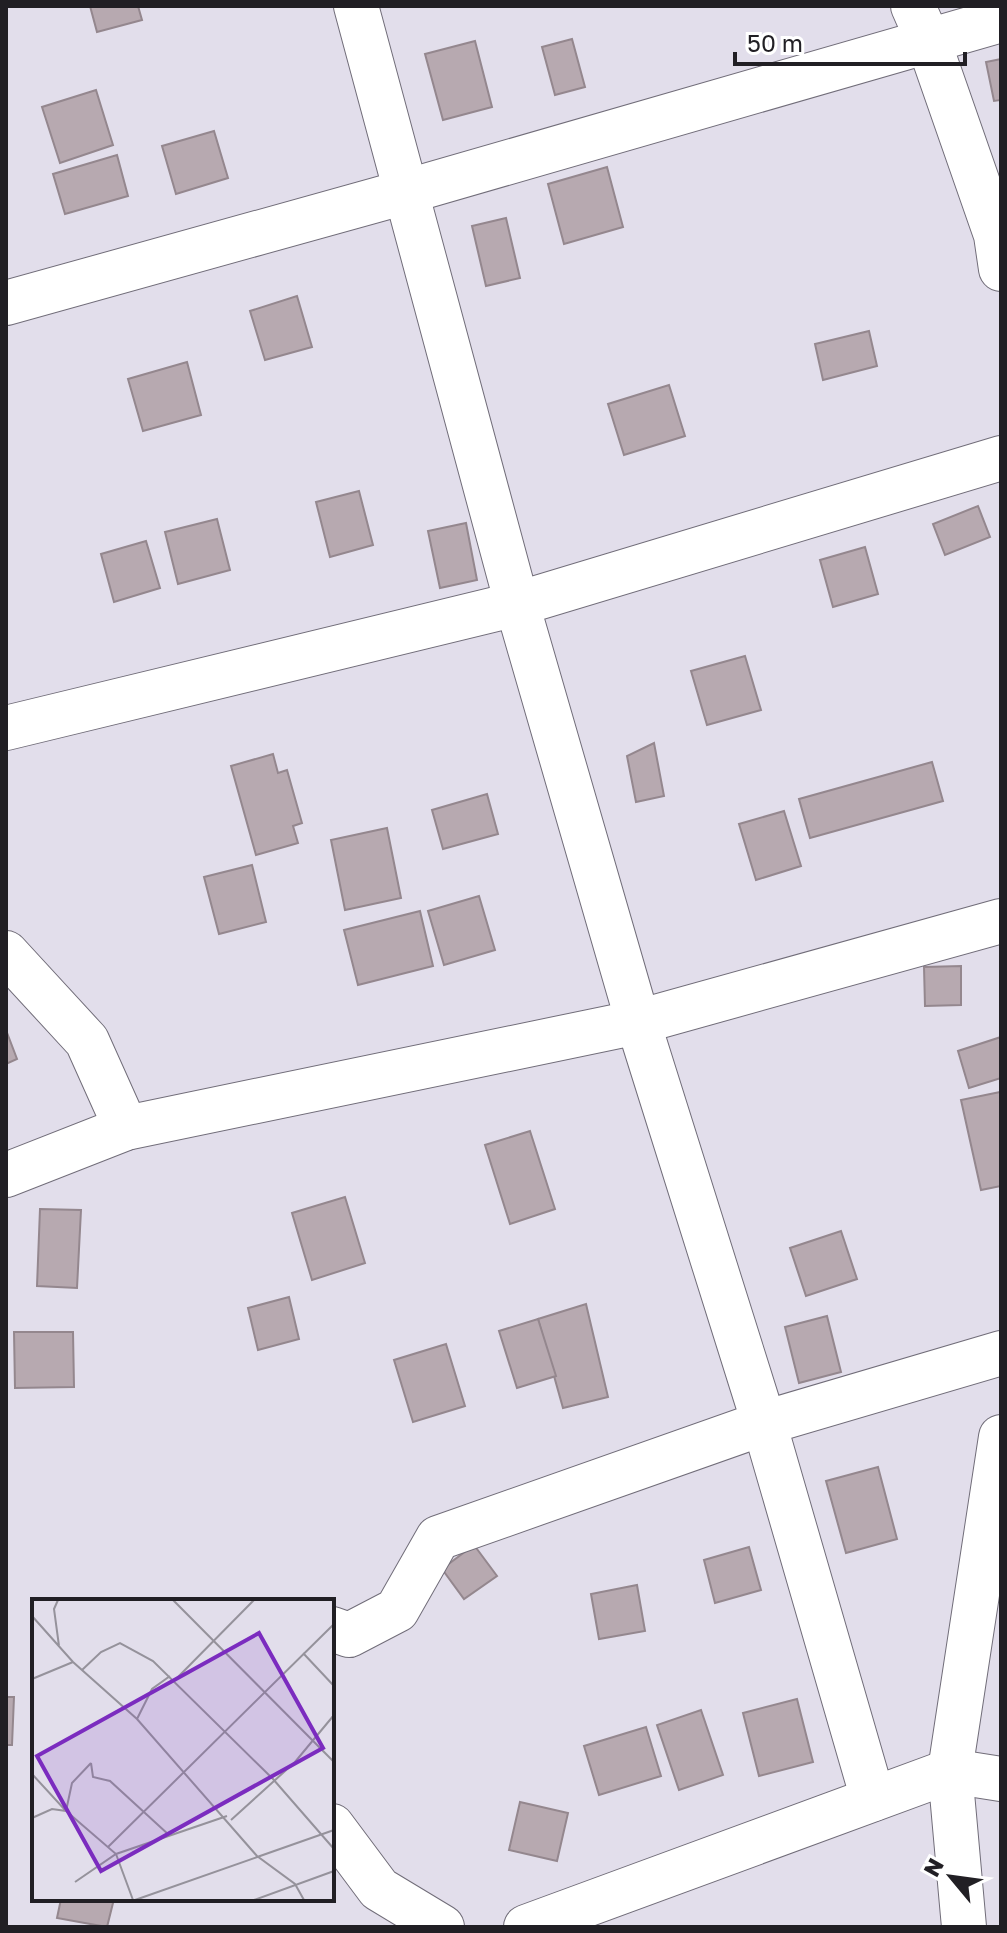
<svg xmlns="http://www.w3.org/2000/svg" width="1007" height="1933" font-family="'Golos Text',sans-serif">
	<rect width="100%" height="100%" fill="#e2deeb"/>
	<g fill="#b7a9b0" stroke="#94878e" stroke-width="2">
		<polygon points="90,6 138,6 142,20 97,32"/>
		<polygon points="572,39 585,87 555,95 542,47"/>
		<polygon points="475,41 492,107 443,120 425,54"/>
		<polygon points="1001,59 1001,100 994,101 986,62"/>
		<polygon points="96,90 113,145 60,163 42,107"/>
		<polygon points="214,131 228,178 176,194 162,146"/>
		<polygon points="117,155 128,196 65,214 53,174"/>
		<polygon points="607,167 623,227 564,244 548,184"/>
		<polygon points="506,218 520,278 486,286 472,226"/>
		<polygon points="297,296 312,347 265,360 250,311"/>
		<polygon points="869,331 877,366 823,380 815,344"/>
		<polygon points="187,362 201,415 143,431 128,379"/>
		<polygon points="669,385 685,436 624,455 608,404"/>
		<polygon points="359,491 373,545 330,557 316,502"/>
		<polygon points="978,506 990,537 945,555 933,524"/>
		<polygon points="217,519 230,570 178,584 165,532"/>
		<polygon points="466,523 477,580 440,588 428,531"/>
		<polygon points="146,541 160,588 114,602 101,554"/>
		<polygon points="865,547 878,594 833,607 820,560"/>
		<polygon points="745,656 761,710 707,725 691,671"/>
		<polygon points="654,743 664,796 636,802 627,756"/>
		<polygon points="273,754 278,773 287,770 302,823 293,826 298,843 256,855 231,766"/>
		<polygon points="932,762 943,801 810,838 799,799"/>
		<polygon points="487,794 498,834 443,849 432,810"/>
		<polygon points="784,811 801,866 756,880 739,824"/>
		<polygon points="387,828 401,898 345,910 331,840"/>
		<polygon points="252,865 266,922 219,934 204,877"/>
		<polygon points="479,896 495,950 444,965 428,911"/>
		<polygon points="420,911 433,966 358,985 344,930"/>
		<polygon points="961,966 961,1005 925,1006 924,967"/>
		<polygon points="6,1030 17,1059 6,1064"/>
		<polygon points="1001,1037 1001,1078 969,1088 958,1051"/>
		<polygon points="1000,1092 1001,1186 981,1190 961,1100"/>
		<polygon points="530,1131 555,1209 510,1224 485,1145"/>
		<polygon points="345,1197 365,1263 312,1280 292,1213"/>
		<polygon points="40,1209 81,1210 77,1288 37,1286"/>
		<polygon points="841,1231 857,1279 806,1296 790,1248"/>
		<polygon points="289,1297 299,1339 258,1350 248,1308"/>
		<polygon points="586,1304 608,1397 563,1408 538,1319"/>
		<polygon points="827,1316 841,1372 799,1383 785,1327"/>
		<polygon points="538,1319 556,1376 517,1388 499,1331"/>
		<polygon points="14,1332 73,1332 74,1387 15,1388"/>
		<polygon points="446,1344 465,1406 413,1422 394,1360"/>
		<polygon points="878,1467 897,1539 846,1553 826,1481"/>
		<polygon points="474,1545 497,1576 464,1599 442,1569"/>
		<polygon points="749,1547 761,1590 715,1603 704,1560"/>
		<polygon points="637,1585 645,1631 599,1639 591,1594"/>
		<polygon points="6,1697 14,1697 12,1745 6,1745"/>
		<polygon points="797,1699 813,1762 759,1776 743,1713"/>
		<polygon points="701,1710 723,1775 679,1790 657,1725"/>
		<polygon points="646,1727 661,1776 599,1795 584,1746"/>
		<polygon points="520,1802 568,1813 557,1861 509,1850"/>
		<polygon points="61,1899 114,1899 107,1927 57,1918"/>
	</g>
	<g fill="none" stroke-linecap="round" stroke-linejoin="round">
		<g stroke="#716d79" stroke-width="46">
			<g id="minor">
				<polyline points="356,6 517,604 638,1022 764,1423 873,1799"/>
				<polyline points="913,6 928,40 996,235 1001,269"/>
				<polyline points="6,303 405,192 1001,20"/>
				<polyline points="6,728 517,604 1001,458"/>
				<polyline points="6,953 87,1041 126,1128"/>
				<polyline points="6,1175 126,1128 638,1022 1001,921"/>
				<polyline points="332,1629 349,1635 397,1610 438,1538 764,1423 1001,1353"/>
				<polyline points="332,1826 379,1889 442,1927"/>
				<polyline points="526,1927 950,1771 1001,1779"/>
				<polyline points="964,1927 950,1771 1001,1437"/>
			</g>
		</g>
		<use href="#minor" stroke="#fff" stroke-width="44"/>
	</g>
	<g transform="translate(32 1599)">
		<rect width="302" height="302" fill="#e2deeb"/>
		<path fill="none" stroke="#95929b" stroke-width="2" d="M26 1 22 10 27 47M141 1 302 163M0 17 41 63 105 120 225 257 263 285 272 301M271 54 302 87M50 71 69 53 88 44 121 62 241 180 302 250M0 80 41 63M144 80 222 1M105 120 120 90 138 77M59 164 61 178 78 182 137 236M0 175 34 212M34 212 40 184 59 164M0 219 20 210 34 212 84 255 101 301M199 221 263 163 302 116M76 248 302 25M43 283 84 255 195 217M103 301 302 231M222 301 302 272"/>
		<path fill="#7b2cbf" fill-opacity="0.15" stroke="#7b2cbf" stroke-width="4" d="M227 34 291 149 69 272 5 157Z"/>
		<rect width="302" height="302" fill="none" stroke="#211f24" stroke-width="4"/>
	</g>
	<rect width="1007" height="1933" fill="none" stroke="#211f24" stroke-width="16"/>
	<g transform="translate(951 1877) rotate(299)" stroke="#ffffff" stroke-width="6" paint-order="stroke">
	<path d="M0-6L14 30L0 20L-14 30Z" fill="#211f24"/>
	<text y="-12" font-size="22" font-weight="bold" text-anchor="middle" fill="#211f24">N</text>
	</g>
	<path d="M735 52v12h230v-12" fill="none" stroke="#211f24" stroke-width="4"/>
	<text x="747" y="52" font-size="24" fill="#211f24" stroke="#ffffff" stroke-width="6" paint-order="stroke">50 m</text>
</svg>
